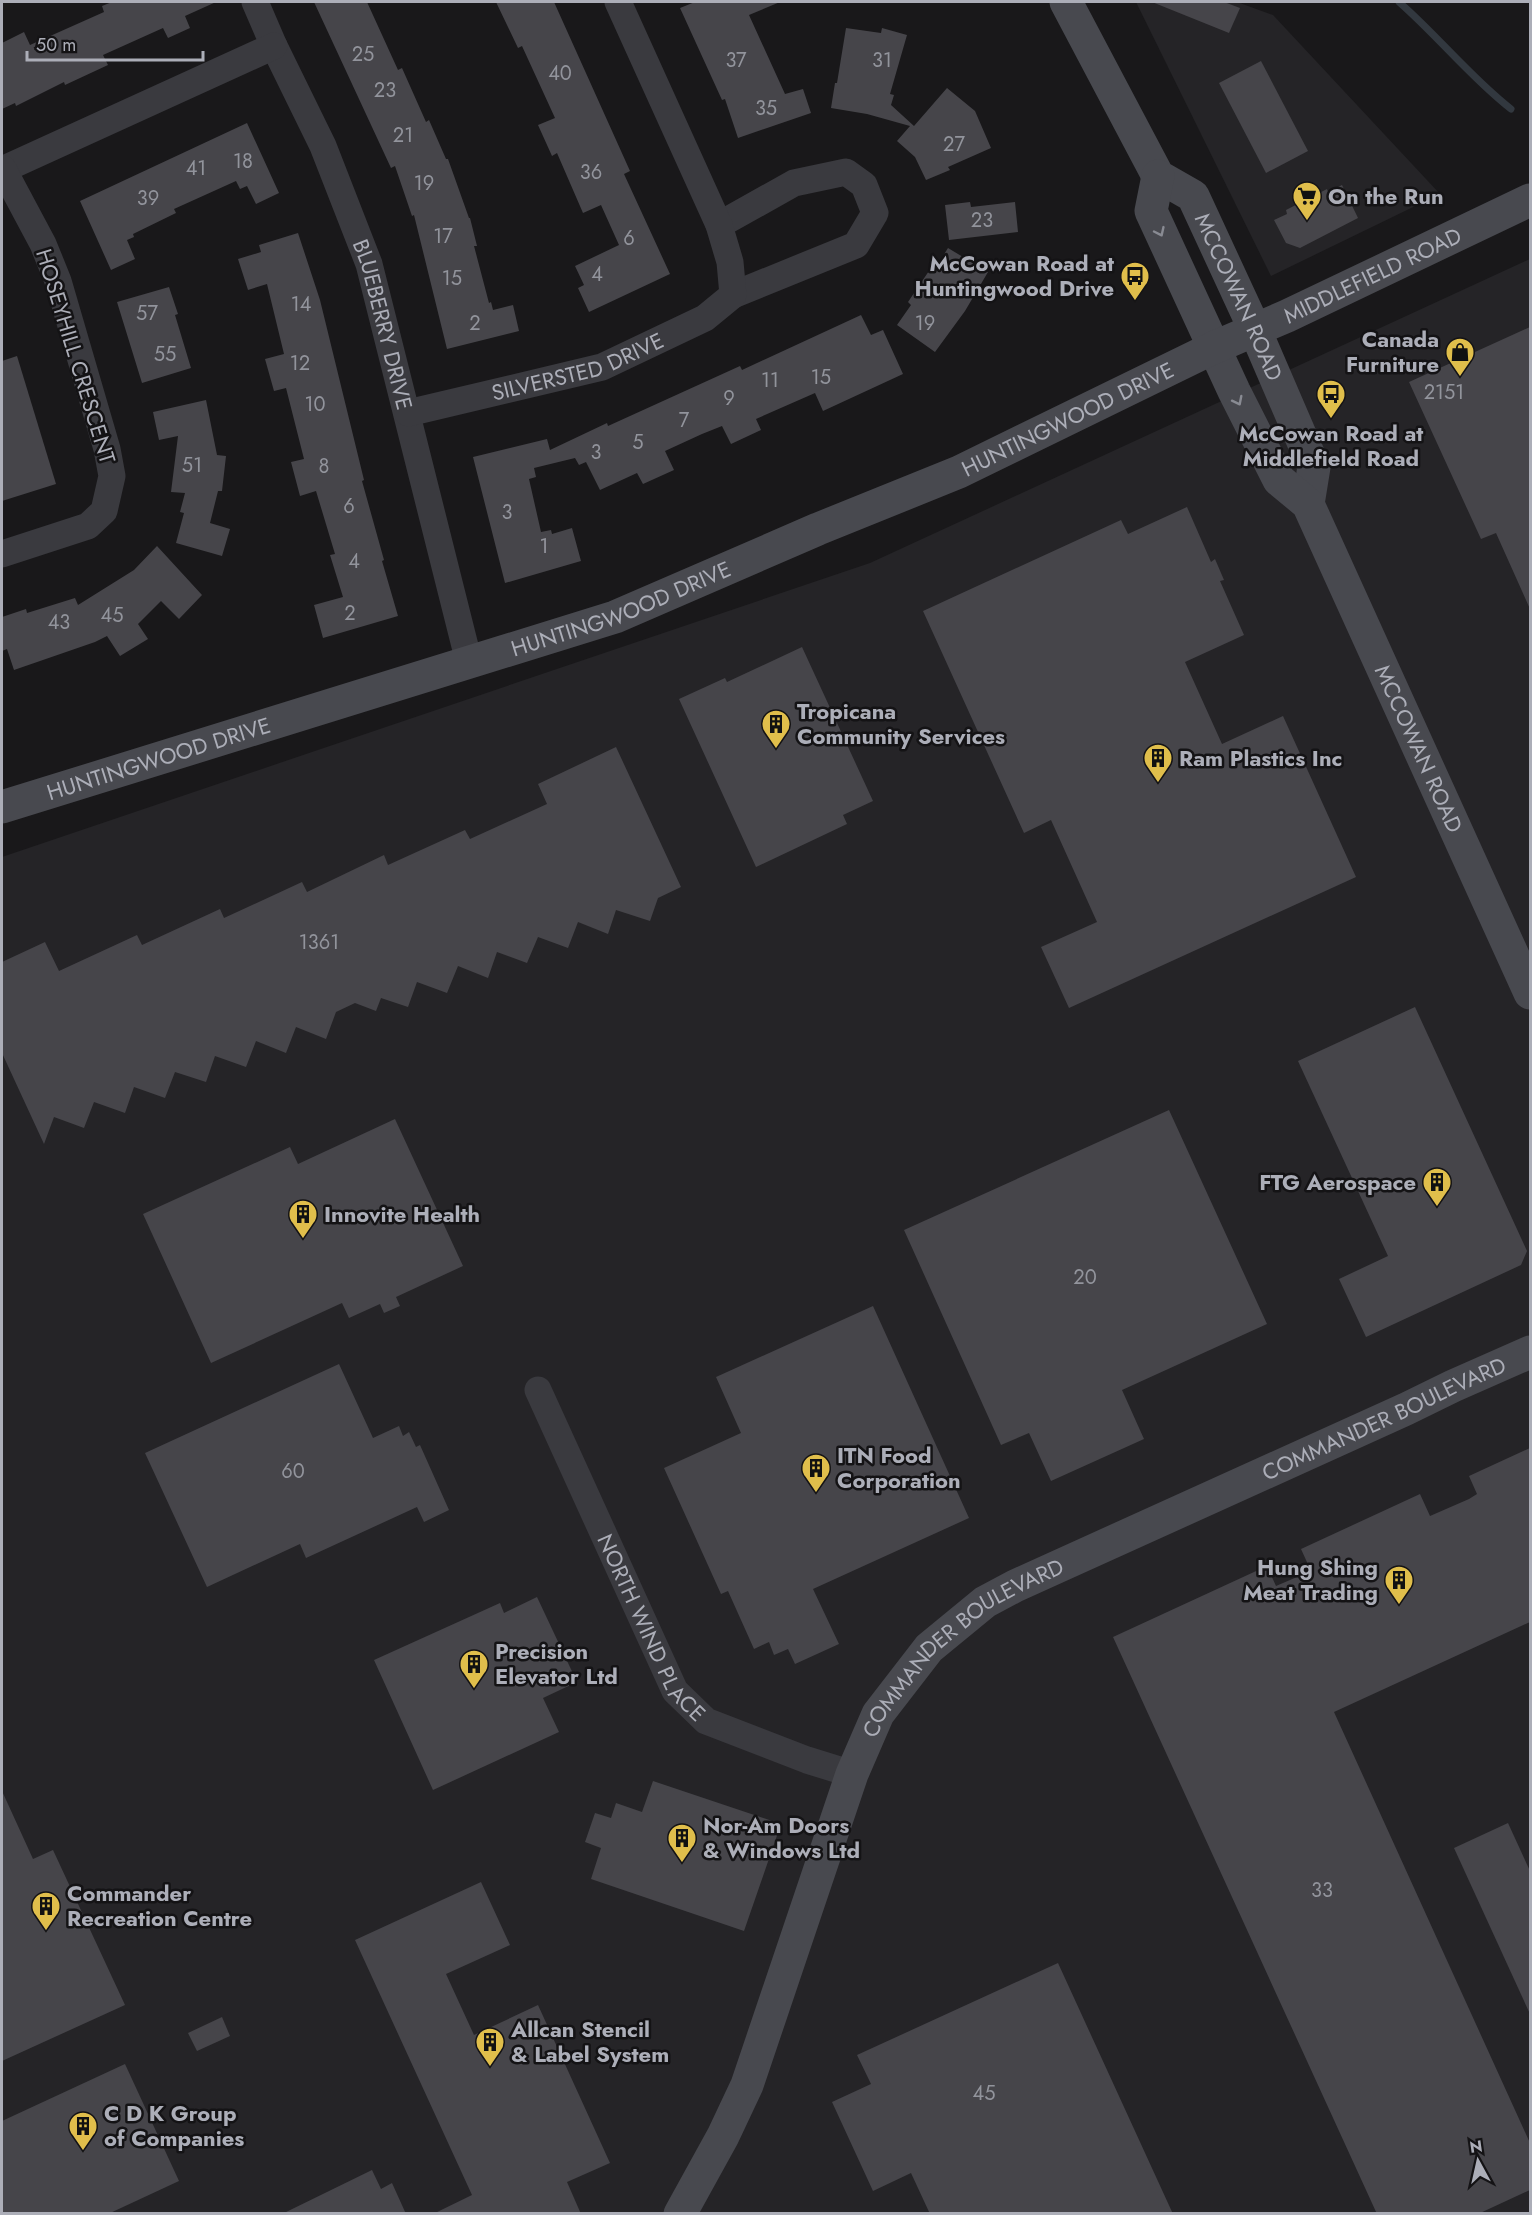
<svg xmlns="http://www.w3.org/2000/svg" width="1532" height="2215" font-family="Jost,sans-serif">
	<rect width="100%" height="100%" fill="#19181a"/>
	<g fill="#252427">
		<polygon points="1136,2 1237,2 1273,15 1440,194 1271,276"/>
		<polygon points="1530,259 1530,2213 2,2213 2,857 870,563"/>
	</g>
	<g fill="none" stroke-linecap="round" stroke-linejoin="round">
		<path stroke="#32383f" stroke-width="7" d="M1399 2C1438 36 1470 77 1511 109"/>
	</g>
	<g fill="#46454a">
		<polygon points="112,2 216,2 185,16 190,28 168,38 163,28 103,55 108,65 65,85 64,82 16,106 15,103 2,109 2,43 24,32 30,45 104,12 102,6"/>
		<polygon points="314,2 367,2 398,70 402,68 426,122 429,120 446,159 448,159 469,218 470,218 477,246 474,246 489,303 491,302 493,310 513,305 519,331 447,349 414,215 412,216 395,166 391,168"/>
		<polygon points="496,2 554,2 630,171 624,174 670,274 589,312 578,288 584,285 575,266 619,245 601,205 583,213 557,153 552,156 538,125 555,118 522,46 518,48"/>
		<polygon points="695,2 780,2 749,15 785,94 803,89 811,113 738,138 725,99 722,100 680,8"/>
		<polygon points="1152,2 1224,2 1240,8 1229,33"/>
		<polygon points="846,28 881,33 882,28 907,35 890,94 894,95 891,105 914,126 947,88 975,111 991,148 948,167 950,170 926,180 915,157 897,141 910,126 867,114 831,108 835,83 837,83"/>
		<polygon points="1261,61 1308,151 1266,173 1219,83"/>
		<polygon points="247,123 279,193 256,204 247,186 240,189 236,181 174,209 176,213 133,234 134,237 127,240 135,259 111,270 80,201"/>
		<polygon points="1342,185 1358,218 1300,248 1286,243 1274,220 1287,214 1286,210 1327,189 1328,192"/>
		<polygon points="970,202 971,207 1015,202 1018,232 949,240 945,205"/>
		<polygon points="298,233 320,300 364,480 362,481 384,560 382,561 398,616 323,638 314,605 343,597 330,555 335,554 316,491 300,496 291,462 304,459 286,388 274,391 265,359 284,354 267,284 248,290 238,259 261,252 259,245"/>
		<polygon points="948,248 988,272 965,311 935,352 897,325 911,305 908,302 933,265 936,267"/>
		<polygon points="169,287 178,314 175,315 191,368 142,383 117,302"/>
		<polygon points="861,315 871,335 883,330 903,374 823,411 815,393 756,419 761,430 731,444 722,426 702,434 665,451 674,470 643,484 637,473 600,490 586,462 579,465 575,458 534,468 536,477 529,479 541,532 551,530 552,534 572,528 581,561 505,583 473,457 547,439 550,450 607,423 608,426 740,366 742,370"/>
		<polygon points="1530,327 1530,609 1496,533 1481,539 1409,382"/>
		<polygon points="17,356 56,484 2,501 2,361"/>
		<polygon points="206,400 217,455 226,456 222,491 218,491 210,523 230,529 222,556 176,543 184,513 180,512 185,493 171,492 178,436 159,440 153,412"/>
		<polygon points="1187,507 1211,562 1215,559 1224,580 1220,581 1244,635 1185,662 1222,744 1283,716 1356,877 1069,1008 1041,947 1097,922 1051,820 1024,833 923,611 1121,520 1128,534"/>
		<polygon points="157,546 202,595 179,619 161,601 138,624 148,639 120,656 107,636 95,642 14,670 7,649 2,651 2,617 26,609 27,613 75,598 78,605 134,570"/>
		<polygon points="802,647 873,801 843,815 847,824 756,867 679,699 725,678 727,682"/>
		<polygon points="616,747 681,887 658,898 650,921 616,910 608,934 578,922 568,948 538,937 527,963 497,952 488,978 458,966 447,993 417,982 408,1007 381,998 376,1011 355,1003 336,1012 326,1039 296,1027 286,1053 256,1041 246,1067 215,1056 206,1082 175,1072 165,1098 134,1087 125,1113 94,1102 84,1128 54,1117 44,1144 2,1053 2,962 45,942 59,971 137,935 142,945 220,909 224,918 302,882 307,892 384,855 388,865 465,830 470,839 547,804 538,784"/>
		<polygon points="1415,1007 1527,1251 1521,1265 1366,1337 1339,1279 1388,1256 1298,1061"/>
		<polygon points="1169,1110 1267,1324 1122,1390 1144,1439 1051,1481 1029,1433 1001,1445 904,1230"/>
		<polygon points="395,1119 463,1266 396,1297 400,1306 384,1313 380,1304 349,1318 342,1303 211,1363 143,1214 290,1147 298,1164"/>
		<polygon points="873,1306 969,1518 813,1589 839,1644 795,1664 788,1649 774,1655 769,1642 754,1649 728,1591 721,1594 664,1468 741,1433 716,1377"/>
		<polygon points="339,1364 373,1438 399,1426 403,1436 409,1432 416,1447 420,1445 449,1510 424,1522 417,1507 306,1558 300,1544 207,1587 145,1453"/>
		<polygon points="1530,1448 1530,1622 1334,1712 1530,2143 1530,2190 1478,2214 1377,2214 1113,1637 1267,1566 1276,1586 1311,1571 1301,1549 1420,1494 1430,1516 1469,1499 1477,1494 1469,1476"/>
		<polygon points="537,1597 577,1682 543,1698 559,1732 433,1790 374,1660 500,1603 504,1613"/>
		<polygon points="653,1781 781,1824 744,1931 591,1879 601,1848 585,1842 595,1813 611,1818 616,1803 642,1812"/>
		<polygon points="2,1791 33,1859 53,1850 125,2005 2,2061"/>
		<polygon points="1508,1823 1530,1871 1530,2014 1454,1848"/>
		<polygon points="481,1882 510,1945 446,1974 474,2035 538,2005 610,2163 567,2182 581,2214 433,2214 472,2195 355,1940"/>
		<polygon points="1058,1963 1173,2214 930,2214 911,2173 873,2191 832,2102 871,2084 857,2055"/>
		<polygon points="222,2017 230,2036 197,2051 188,2033"/>
		<polygon points="125,2064 179,2181 108,2214 2,2214 2,2121"/>
		<polygon points="372,2170 381,2189 392,2183 406,2214 282,2214"/>
	</g>
	<g fill="none" stroke-linecap="round" stroke-linejoin="round">
		<g stroke="#3a3a3f" stroke-width="27">
			<path id="s1" d="M255 2 274 46 323 146 369 264 469 662"/>
			<polyline points="2,170 274,46"/>
			<polyline points="719,225 794,183 846,172 864,185 875,213 856,245 733,295"/>
			<path id="s2" d="M408 413 602 367 705 318 733 295 730 262 719 225 618 2"/>
			<polyline points="2,554 88,526 104,511 112,476 107,449 58,281 43,244 3,169"/>
			<path id="s3" d="M538 1390 675 1691 706 1721 807 1760 852 1774"/>
		</g>
		<g stroke="#48494f" stroke-width="33">
			<path id="s4" d="M1066 2 1158 176 1193 196 1255 330 1314 467 1308 504"/>
			<path id="s5" d="M1158 176 1151 211 1234 391 1279 480 1308 504 1530 993"/>
			<path id="s6" d="M2 807 615 617 818 529 959 472 1213 348 1287 316 1530 200"/>
			<path id="s7" d="M680 2214 723 2136 747 2085 852 1774 878 1714 929 1648 985 1602 1015 1586 1406 1409 1453 1386 1530 1352"/>
		</g>
	</g>
	<defs><path id="oneway-chevron" d="M-2-3.5L2.5 0L-2 3.5" fill="none" stroke-width="1.6" stroke-linecap="round" stroke-linejoin="round" transform="scale(1.5)"/></defs>
	<g stroke="#898b93">
		<use href="#oneway-chevron" transform="translate(1160 232) rotate(65)"/>
		<use href="#oneway-chevron" transform="translate(1238 401) rotate(63)"/>
	</g>
	<defs>
		<g id="supermarket-pin" transform="scale(1.5)"><path d="M0 17L-7.5 6A9.5 9.5 0 1 1 7.5 6Z" fill="#e0be4b" stroke="#141315"/><path d="M-6-5.5h2.5l.6 2H6L4.5 2H-2.5L-4.4-4H-6ZM-1.5 3.2a1.3 1.3 0 1 0 .1 0ZM3 3.2a1.3 1.3 0 1 0 .1 0Z" fill="#111"/></g>
		<g id="bus-pin" transform="scale(1.5)"><path d="M0 17L-7.5 6A9.5 9.5 0 1 1 7.5 6Z" fill="#e0be4b" stroke="#141315"/><path d="M-5-6H5V4H4V6H2V4H-2V6H-4V4H-5ZM-3.5-4V0h7V-4ZM-3.5 1.2v1.5H-2V1.2ZM2 1.2v1.5H3.5V1.2Z" fill="#111"/></g>
		<g id="shop-pin" transform="scale(1.5)"><path d="M0 17L-7.5 6A9.5 9.5 0 1 1 7.5 6Z" fill="#e0be4b" stroke="#141315"/><path d="M-5-2.5h2.3a2.7 3.5 0 0 1 5.4 0H5L5.5 6h-11ZM-1.5-2.5h3a1.5 2.3 0 0 0-3 0Z" fill="#111"/></g>
		<g id="building-pin" transform="scale(1.5)"><path d="M0 17L-7.5 6A9.5 9.5 0 1 1 7.5 6Z" fill="#e0be4b" stroke="#141315"/><path d="M-4-6H4V6H1V3H-1V6H-4ZM-2.5-4.3h1.7v1.8h-1.7ZM.8-4.3h1.7v1.8H.8ZM-2.5-1h1.7V.8h-1.7ZM.8-1h1.7V.8H.8Z" fill="#111"/></g>
	</defs>
	<g fill-rule="evenodd">
		<use href="#supermarket-pin" x="1307" y="196"/>
		<use href="#bus-pin" x="1135" y="276"/>
		<use href="#shop-pin" x="1460" y="352"/>
		<use href="#bus-pin" x="1331" y="394"/>
		<use href="#building-pin" x="776" y="724"/>
		<use href="#building-pin" x="1158" y="758"/>
		<use href="#building-pin" x="1437" y="1182"/>
		<use href="#building-pin" x="303" y="1214"/>
		<use href="#building-pin" x="816" y="1468"/>
		<use href="#building-pin" x="1399" y="1580"/>
		<use href="#building-pin" x="474" y="1664"/>
		<use href="#building-pin" x="682" y="1838"/>
		<use href="#building-pin" x="46" y="1906"/>
		<use href="#building-pin" x="490" y="2042"/>
		<use href="#building-pin" x="83" y="2126"/>
	</g>
	<g text-anchor="middle" stroke-width="5" stroke-linejoin="round" paint-order="stroke">
		<g font-size="20" fill="#92949c">
			<text x="363" y="61">25</text>
			<text x="736" y="67">37</text>
			<text x="882" y="67">31</text>
			<text x="560" y="80">40</text>
			<text x="385" y="97">23</text>
			<text x="766" y="115">35</text>
			<text x="403" y="142">21</text>
			<text x="954" y="151">27</text>
			<text x="243" y="168">18</text>
			<text x="196" y="175">41</text>
			<text x="591" y="179">36</text>
			<text x="424" y="190">19</text>
			<text x="148" y="205">39</text>
			<text x="982" y="227">23</text>
			<text x="443" y="243">17</text>
			<text x="629" y="245">6</text>
			<text x="597" y="281">4</text>
			<text x="452" y="285">15</text>
			<text x="301" y="311">14</text>
			<text x="147" y="320">57</text>
			<text x="475" y="330">2</text>
			<text x="925" y="330">19</text>
			<text x="165" y="361">55</text>
			<text x="300" y="370">12</text>
			<text x="821" y="384">15</text>
			<text x="770" y="387">11</text>
			<text x="1444" y="399">2151</text>
			<text x="729" y="405">9</text>
			<text x="315" y="411">10</text>
			<text x="684" y="427">7</text>
			<text x="638" y="449">5</text>
			<text x="596" y="459">3</text>
			<text x="192" y="472">51</text>
			<text x="324" y="473">8</text>
			<text x="349" y="513">6</text>
			<text x="507" y="519">3</text>
			<text x="544" y="553">1</text>
			<text x="354" y="568">4</text>
			<text x="350" y="620">2</text>
			<text x="112" y="622">45</text>
			<text x="59" y="629">43</text>
			<text x="319" y="949">1361</text>
			<text x="1085" y="1284">20</text>
			<text x="293" y="1478">60</text>
			<text x="1322" y="1897">33</text>
			<text x="984" y="2100">45</text>
		</g>
		<g font-size="22" font-weight="bold" fill="#acaeb8" stroke="#141315" text-anchor="start">
			<text x="1328" y="204">On the Run</text>
			<text x="1114" y="271" text-anchor="end">McCowan Road at<tspan x="1114" dy="25">Huntingwood Drive</tspan></text>
			<text x="1439" y="347" text-anchor="end">Canada<tspan x="1439" dy="25">Furniture</tspan></text>
			<text x="1331" y="441" text-anchor="middle">McCowan Road at<tspan x="1331" dy="25">Middlefield Road</tspan></text>
			<text x="797" y="719">Tropicana<tspan x="797" dy="25">Community Services</tspan></text>
			<text x="1179" y="766">Ram Plastics Inc</text>
			<text x="1416" y="1190" text-anchor="end">FTG Aerospace</text>
			<text x="324" y="1222">Innovite Health</text>
			<text x="837" y="1463">ITN Food<tspan x="837" dy="25">Corporation</tspan></text>
			<text x="1378" y="1575" text-anchor="end">Hung Shing<tspan x="1378" dy="25">Meat Trading</tspan></text>
			<text x="495" y="1659">Precision<tspan x="495" dy="25">Elevator Ltd</tspan></text>
			<text x="703" y="1833">Nor-Am Doors<tspan x="703" dy="25">&amp; Windows Ltd</tspan></text>
			<text x="67" y="1901">Commander<tspan x="67" dy="25">Recreation Centre</tspan></text>
			<text x="511" y="2037">Allcan Stencil<tspan x="511" dy="25">&amp; Label System</tspan></text>
			<text x="104" y="2121">C D K Group<tspan x="104" dy="25">of Companies</tspan></text>
		</g>
		<g font-size="22" fill="#acaeb8" stroke="#141315">
			<text dy="8" stroke="none"><textPath href="#s6" startOffset="1473">MIDDLEFIELD ROAD</textPath></text>
			<text dy="8" stroke="none"><textPath href="#s4" startOffset="348">MCCOWAN ROAD</textPath></text>
			<text dy="8" stroke="none"><textPath href="#s1" startOffset="348">BLUEBERRY DRIVE</textPath></text>
			<text transform="translate(76 356) rotate(73)" y="8">HOSEYHILL CRESCENT</text>
			<text dy="8" stroke="none"><textPath href="#s2" startOffset="176">SILVERSTED DRIVE</textPath></text>
			<text dy="8" stroke="none"><textPath href="#s6" startOffset="1136">HUNTINGWOOD DRIVE</textPath></text>
			<text dy="8" stroke="none"><textPath href="#s6" startOffset="650">HUNTINGWOOD DRIVE</textPath></text>
			<text dy="8" stroke="none"><textPath href="#s5" startOffset="640">MCCOWAN ROAD</textPath></text>
			<text dy="8" stroke="none"><textPath href="#s6" startOffset="164">HUNTINGWOOD DRIVE</textPath></text>
			<text dy="8" stroke="none"><textPath href="#s7" startOffset="1134">COMMANDER BOULEVARD</textPath></text>
			<text dy="8" stroke="none"><textPath href="#s3" startOffset="264">NORTH WIND PLACE</textPath></text>
			<text dy="8" stroke="none"><textPath href="#s7" startOffset="648">COMMANDER BOULEVARD</textPath></text>
		</g>
	</g>
	<rect width="1532" height="2215" fill="none" stroke="#acaeb8" stroke-width="6"/>
	<g transform="translate(1478 2161) rotate(352)" stroke="#141315" stroke-width="4.5" paint-order="stroke">
	<path d="M0-4.5L10 22L0 15L-10 22Z" fill="#acaeb8"/>
	<text y="-9" font-size="16" font-weight="bold" text-anchor="middle" fill="#acaeb8">N</text>
	</g>
	<path d="M27 51v9h176v-9" fill="none" stroke="#acaeb8" stroke-width="3"/>
	<text x="36" y="51" font-size="18" fill="#acaeb8" stroke="#141315" stroke-width="4.5" paint-order="stroke">50 m</text>
</svg>
